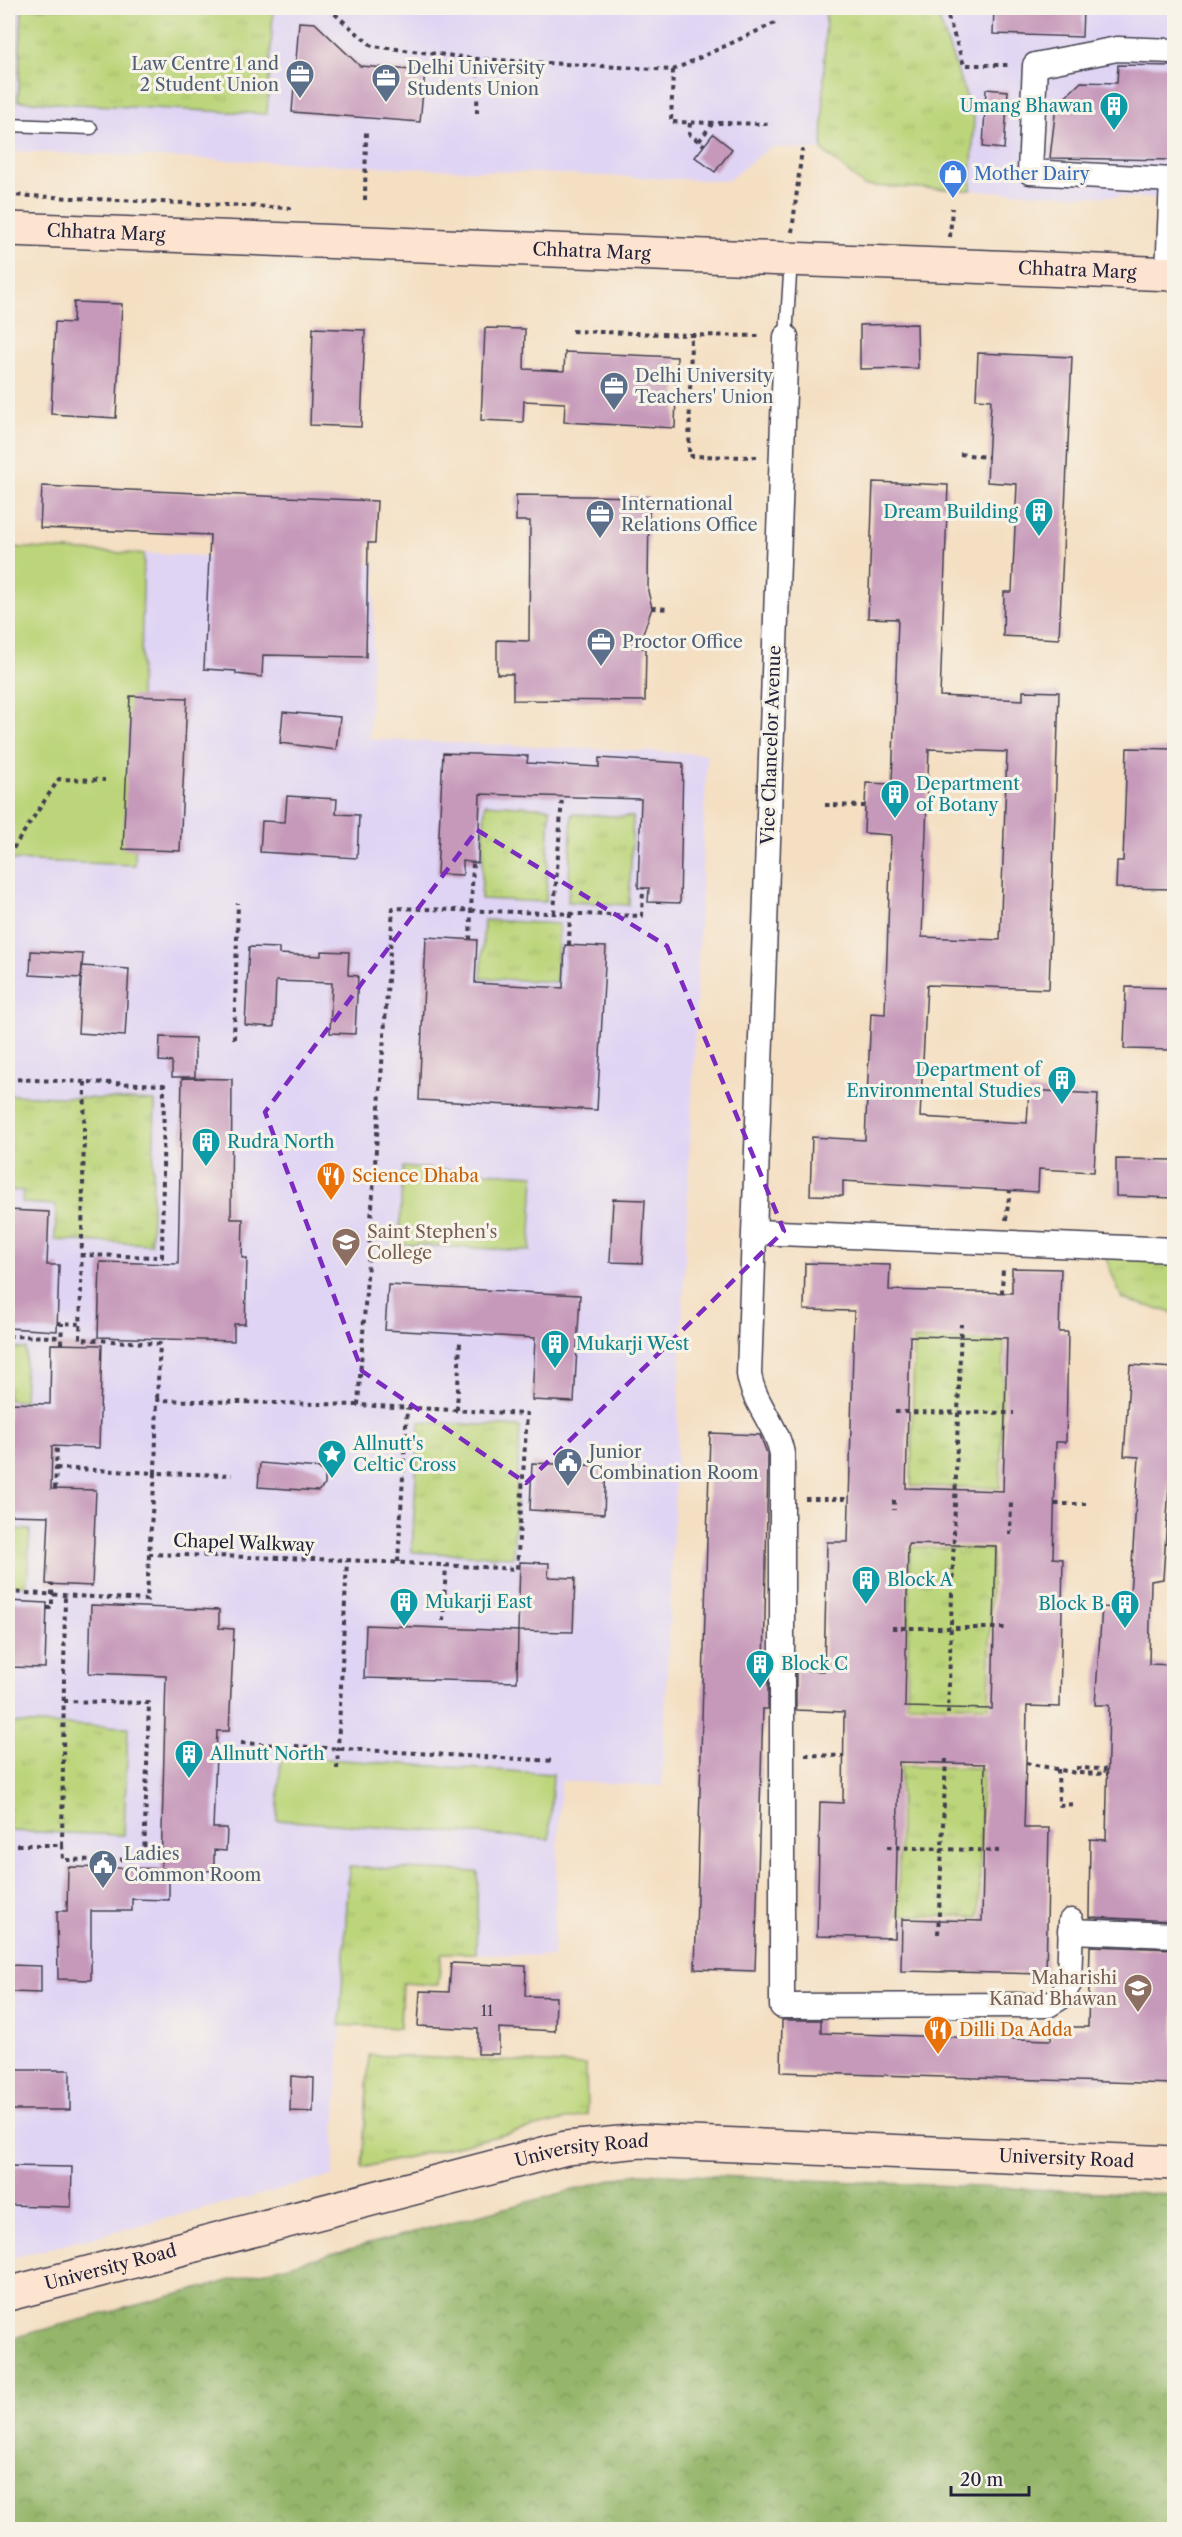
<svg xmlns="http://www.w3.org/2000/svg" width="1182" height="2537" font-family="'Libre Caslon Text',serif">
	<defs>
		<pattern id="grass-tufts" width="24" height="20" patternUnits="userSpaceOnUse" patternTransform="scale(1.5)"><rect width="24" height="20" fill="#bcd57a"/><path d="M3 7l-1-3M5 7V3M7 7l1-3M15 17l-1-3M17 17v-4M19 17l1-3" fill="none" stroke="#a1b76a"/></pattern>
		<pattern id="forest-crowns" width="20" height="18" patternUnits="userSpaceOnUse" patternTransform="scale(1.5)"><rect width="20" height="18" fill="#95b66a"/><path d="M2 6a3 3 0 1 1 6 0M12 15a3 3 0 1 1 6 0" fill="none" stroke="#799458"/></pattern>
	</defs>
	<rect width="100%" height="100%" fill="#f7f3e8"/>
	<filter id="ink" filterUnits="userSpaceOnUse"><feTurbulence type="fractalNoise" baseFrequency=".0167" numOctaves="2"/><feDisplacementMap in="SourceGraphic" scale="12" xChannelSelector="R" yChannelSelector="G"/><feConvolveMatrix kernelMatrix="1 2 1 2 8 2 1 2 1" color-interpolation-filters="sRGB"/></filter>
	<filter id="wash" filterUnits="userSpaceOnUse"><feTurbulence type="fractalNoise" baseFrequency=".008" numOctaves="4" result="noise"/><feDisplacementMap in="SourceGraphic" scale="24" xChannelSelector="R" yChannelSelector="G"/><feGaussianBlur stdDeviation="1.35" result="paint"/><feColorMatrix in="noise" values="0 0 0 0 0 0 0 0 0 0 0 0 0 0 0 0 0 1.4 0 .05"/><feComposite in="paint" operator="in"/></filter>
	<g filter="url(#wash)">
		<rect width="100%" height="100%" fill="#f4dfc2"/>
		<g fill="#e0d4f4">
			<polygon points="8,8 1174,8 1174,199 864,186 822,150 770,147 727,181 8,151"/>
			<polygon points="8,547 376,564 369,739 707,754 662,1786 561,1781 553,1957 476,1953 478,1872 349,1867 333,2176 8,2259"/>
		</g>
		<g fill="url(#grass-tufts)" stroke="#6f7c5a" stroke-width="1.5">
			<polygon points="22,8 192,8 273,12 267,114 18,101"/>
			<polygon points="826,8 935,8 974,118 971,190 864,186 822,150"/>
			<polygon points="485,804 550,808 546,902 481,899"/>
			<polygon points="572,814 633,817 629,905 568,902"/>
			<polygon points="484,920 559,924 556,982 481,978"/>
			<polygon points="8,1095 155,1101 151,1244 55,1240 56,1205 22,1203 23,1191 8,1190"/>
			<polygon points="1105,1256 1174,1258 1174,1313 1122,1299"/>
			<polygon points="914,1339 1004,1341 1000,1488 911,1486"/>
			<polygon points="8,1348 26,1349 24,1401 8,1400"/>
			<polygon points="419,1422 520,1427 513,1557 412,1552"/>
			<polygon points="8,1529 30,1530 27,1586 8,1585"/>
			<polygon points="910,1547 992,1549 989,1706 907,1704"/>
			<polygon points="8,1723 128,1727 124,1835 8,1831"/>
			<polygon points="901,1766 982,1768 979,1917 898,1915"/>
			<polygon points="349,1867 478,1872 476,1953 442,1953 438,1985 402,1983 400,2028 340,2025"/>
			<polygon points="369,2055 586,2065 587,2115 362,2168"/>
		</g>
		<polygon fill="url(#forest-crowns)" stroke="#5c6c52" stroke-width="1.5" points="638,2173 1174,2195 1174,2529 8,2529 8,2339"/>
		<g fill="#bcd57a" stroke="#6f7c5a" stroke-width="1.5">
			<polygon points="8,547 144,554 135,865 8,860"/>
			<polygon points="403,1167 534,1175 530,1251 399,1244"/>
			<polygon points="281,1756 553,1774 549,1839 277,1820"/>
		</g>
		<g id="blocks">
			<g fill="#c699ba" fill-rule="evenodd">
				<polygon points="994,8 1083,8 1082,37 993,34"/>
				<polygon points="299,22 315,23 360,66 425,71 420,122 292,112"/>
				<polygon points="1118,65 1174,66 1174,160 1050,158 1056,106 1081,82 1117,83"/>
				<polygon points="986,89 1008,91 1004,149 983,147"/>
				<polygon points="713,134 732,149 715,172 695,157"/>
				<polygon points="74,302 122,304 116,418 51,414 55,322 73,323"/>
				<polygon points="917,324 918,368 860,369 860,325"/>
				<polygon points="313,328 365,330 361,427 310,425"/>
				<polygon points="485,328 525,329 524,369 564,371 565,352 677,357 675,428 564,422 565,403 524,401 523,422 481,420"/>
				<polygon points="978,353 1072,357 1059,639 1003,636 1004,592 1012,592 1017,484 987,482 991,400 976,399"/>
				<path d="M873 482 948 485 940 696 1023 700V691L1059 692 1049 989 927 985 920 1117 1027 1123 1029 1090 1098 1094 1094 1172 1039 1169 1038 1192 843 1181V1196L810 1195 812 1137 865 1140 871 1013 885 1014 891 835 864 833 865 806 866 783 892 784 898 619 868 618ZM929 749 1007 752 1000 940 922 937Z"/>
				<polygon points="42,486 377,501 375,543 368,543 366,657 263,655 262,677 236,674 236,671 204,669 210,535 40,528"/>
				<polygon points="516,495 649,497 648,591 652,608 638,648 646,648 645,701 513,700 513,674 497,674 497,640 529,641 530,521 516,521"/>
				<polygon points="130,696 187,698 180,851 123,849"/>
				<polygon points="283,712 340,717 336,750 280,743"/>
				<polygon points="1127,748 1174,749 1174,889 1116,888 1117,861 1123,861"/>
				<polygon points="443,753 528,756 527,763 599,767 599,758 683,763 680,903 648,902 649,888 638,888 641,799 480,794 478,863 463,861 463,875 437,874"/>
				<polygon points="287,796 337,799 336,814 359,815 357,858 260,852 262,821 285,822"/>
				<polygon points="426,937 477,940 475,983 563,988 565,945 606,947 597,1110 419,1100"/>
				<polygon points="249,947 279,948 279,954 321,956 321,951 349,952 348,975 358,976 355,1034 330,1033 332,983 276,981 274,1027 245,1025"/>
				<polygon points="31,951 83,954 81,978 30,975"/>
				<polygon points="82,966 129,969 125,1036 78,1033"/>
				<polygon points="1126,987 1174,988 1174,1050 1124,1049"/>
				<polygon points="160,1037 195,1038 195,1077 172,1077 172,1062 159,1061"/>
				<polygon points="182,1078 232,1079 231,1219 243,1219 242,1258 247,1258 245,1324 234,1324 234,1341 98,1337 100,1262 178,1264"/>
				<polygon points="1116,1159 1174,1160 1174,1198 1116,1196"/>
				<polygon points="613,1199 645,1200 642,1263 610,1262"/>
				<polygon points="8,1210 49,1212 47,1265 59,1265 57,1331 8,1328"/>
				<path d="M805 1263 890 1265 889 1290 1012 1293V1268L1061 1269 1059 1332H1068L1066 1442H1056L1053 1558 1063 1559 1060 1707 1027 1706 1026 1763 1024 1828H1049L1046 1974 901 1971 902 1919 982 1921 985 1764 899 1762 895 1938 817 1936 820 1802 843 1803 844 1712 796 1710V1670L824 1671 827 1542H848L854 1311 804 1310ZM910 1336 1007 1338 1003 1491 906 1488ZM908 1544 996 1546 992 1709 905 1707Z"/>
				<polygon points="388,1285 580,1295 574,1402 532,1400 535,1338 385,1330"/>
				<polygon points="51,1344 102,1345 99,1448 52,1446 51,1489 96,1490 92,1586 46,1584 49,1516 8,1515 8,1403 50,1404"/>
				<polygon points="1130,1365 1174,1368 1174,1471 1170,1471 1163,1579 1151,1581 1149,1664 1174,1665 1174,1921 1089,1917 1090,1839 1106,1840 1109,1705 1095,1705 1102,1607 1129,1609 1139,1457 1124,1456"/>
				<polygon points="710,1433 760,1435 768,1456 764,1669 768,1669 768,1709 763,1709 755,1971 695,1969"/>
				<polygon points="260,1463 319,1468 325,1475 325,1485 318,1491 258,1487"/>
				<polygon points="532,1463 606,1466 604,1514 530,1510"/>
				<polygon points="520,1562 549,1563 548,1577 575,1578 573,1632 518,1631"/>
				<polygon points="8,1601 47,1603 45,1668 8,1667"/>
				<polygon points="91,1605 219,1610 219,1628 234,1629 229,1731 217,1731 213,1828 227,1828 226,1851 214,1850 214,1871 161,1869 166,1676 89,1673"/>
				<polygon points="366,1625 518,1631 517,1682 364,1678"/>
				<polygon points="68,1867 169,1869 169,1900 132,1899 132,1911 91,1911 91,1980 58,1979 57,1911 67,1911"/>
				<polygon points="1090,1946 1174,1949 1174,2084 781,2072 782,2020 821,2020 821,2033 1051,2040 1052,2027 1088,2027"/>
				<polygon points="451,1963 526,1966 525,1996 556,1997 555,2031 499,2028 499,2054 478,2054 478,2029 418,2026 420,1991 449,1992"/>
				<polygon points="8,1965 41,1966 41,1993 8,1992"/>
				<rect x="8" y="2070" width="62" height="40"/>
				<polygon points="291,2076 314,2078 313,2112 290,2111"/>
				<polygon points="8,2166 72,2167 71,2207 8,2205"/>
			</g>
		</g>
	</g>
	<g filter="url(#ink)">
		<use href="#blocks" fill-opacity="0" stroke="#423e4f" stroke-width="1.5"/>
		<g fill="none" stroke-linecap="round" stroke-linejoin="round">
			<g stroke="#423e4f" stroke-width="15">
				<g id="lane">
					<polyline points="8,125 91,128"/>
					<polyline points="786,337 791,259"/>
				</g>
			</g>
			<g stroke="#423e4f" stroke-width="27">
				<g id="street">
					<polyline points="1172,180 1030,172 1035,65 1117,49 1174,51"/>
					<polyline points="1168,274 1172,180 1174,180"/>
					<path d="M786 337 749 1374C753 1403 777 1425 782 1454V2006L1048 2005 1061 1997 1069 1984 1071 1921"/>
					<polyline points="756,1232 1174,1250"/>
					<polyline points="1070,1931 1174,1935"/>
				</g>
			</g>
			<g stroke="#423e4f" stroke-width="36">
				<g id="secondary">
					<path id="s1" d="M8 229 1174 274"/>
					<path id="s2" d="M8 2294 566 2148 641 2141 1174 2163"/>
				</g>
			</g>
			<g stroke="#423e4f" stroke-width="4" stroke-dasharray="4.5 4.5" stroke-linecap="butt">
				<polyline points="328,8 372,46 478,59 673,70 777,22"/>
				<polyline points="945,8 964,65 1011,65"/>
				<polyline points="258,11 258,8"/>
				<polyline points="8,64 11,8"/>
				<polyline points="673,70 671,122 772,124"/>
				<polyline points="477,113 478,59"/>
				<polyline points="690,123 689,134 704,145"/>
				<polyline points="699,141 712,124"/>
				<polyline points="8,195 291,208"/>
				<polyline points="365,200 366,131"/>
				<polyline points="792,232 802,149"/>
				<polyline points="950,237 952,208"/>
				<polyline points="572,331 691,335"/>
				<polyline points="960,454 988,457"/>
				<polyline points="757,457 689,456 691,335 761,336"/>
				<polyline points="652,608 669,609"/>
				<polyline points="825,805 865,806"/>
				<polyline points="8,856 59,779 105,780"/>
				<polyline points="554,913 562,797"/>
				<polyline points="470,940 473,862"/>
				<polyline points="569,945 570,913"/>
				<polyline points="234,1039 238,903"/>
				<polyline points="8,1079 164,1085 162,1257 83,1255"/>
				<polyline points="85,1082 80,1339 160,1344 157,1399"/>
				<polyline points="1006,1220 1010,1190"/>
				<polyline points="1002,1293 1003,1267"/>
				<polyline points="57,1323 81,1324"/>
				<polyline points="8,1336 61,1337"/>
				<polyline points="61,1344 62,1323"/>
				<polyline points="358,1405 393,908 642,916 643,888"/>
				<polyline points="457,1410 460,1342"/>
				<polyline points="895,1412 1014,1413"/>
				<polyline points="56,1468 155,1473 149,1554 347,1560 517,1569 527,1414 358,1405 157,1400 155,1473 232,1475"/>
				<polyline points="55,1489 57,1446"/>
				<polyline points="805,1499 849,1499"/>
				<polyline points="894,1500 894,1510"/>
				<polyline points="1055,1504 1086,1504"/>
				<polyline points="1010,1535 1011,1503"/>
				<polyline points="398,1562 407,1408"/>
				<polyline points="8,1592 147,1600 149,1554"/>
				<polyline points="47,1608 52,1608 52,1584"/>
				<polyline points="443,1621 446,1565"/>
				<polyline points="892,1628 1006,1628"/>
				<polyline points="948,1714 961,1324"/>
				<polyline points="241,1743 554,1761"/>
				<polyline points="805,1755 844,1756"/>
				<polyline points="1026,1763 1076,1773 1107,1774"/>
				<polyline points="1076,1768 1104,1769 1107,1774"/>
				<polyline points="337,1769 347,1560"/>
				<polyline points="1058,1769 1059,1805 1075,1804"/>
				<polyline points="8,1845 62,1845 65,1594"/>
				<polyline points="62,1845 63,1860 144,1859 149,1703 64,1701"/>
				<polyline points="887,1847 999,1851"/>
				<polyline points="938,1934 946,1759"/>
			</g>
			<use href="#lane" stroke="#fff" stroke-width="12"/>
			<use href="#street" stroke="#fff" stroke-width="24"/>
			<use href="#secondary" stroke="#fde4d1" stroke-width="33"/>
		</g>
	</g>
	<path fill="none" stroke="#7b2cbf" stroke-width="4.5" stroke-dasharray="12 8" stroke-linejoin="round" d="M477 830 667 946 784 1231 526 1483 362 1371 265 1112Z"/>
	<defs>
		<g id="office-pin" transform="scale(1.5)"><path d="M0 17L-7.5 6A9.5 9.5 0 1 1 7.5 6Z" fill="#5c6f8a" stroke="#f7f3e8"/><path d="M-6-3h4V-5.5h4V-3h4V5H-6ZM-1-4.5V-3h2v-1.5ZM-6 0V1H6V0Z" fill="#fff"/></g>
		<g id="building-pin" transform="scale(1.5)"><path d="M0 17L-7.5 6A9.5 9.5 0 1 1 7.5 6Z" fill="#0f9aa8" stroke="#f7f3e8"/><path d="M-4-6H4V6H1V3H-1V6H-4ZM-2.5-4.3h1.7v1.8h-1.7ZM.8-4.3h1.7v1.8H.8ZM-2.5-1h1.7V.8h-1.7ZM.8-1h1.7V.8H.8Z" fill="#fff"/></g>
		<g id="shop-pin" transform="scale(1.5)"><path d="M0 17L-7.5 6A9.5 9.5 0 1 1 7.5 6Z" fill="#3f7fe0" stroke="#f7f3e8"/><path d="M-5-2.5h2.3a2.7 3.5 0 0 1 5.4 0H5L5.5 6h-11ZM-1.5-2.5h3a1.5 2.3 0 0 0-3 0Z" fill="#fff"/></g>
		<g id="restaurant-pin" transform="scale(1.5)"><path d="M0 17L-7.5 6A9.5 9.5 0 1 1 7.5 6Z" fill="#e8710a" stroke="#f7f3e8"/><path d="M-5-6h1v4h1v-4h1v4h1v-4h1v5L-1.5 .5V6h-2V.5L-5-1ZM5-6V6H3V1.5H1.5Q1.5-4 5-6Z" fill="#fff"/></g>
		<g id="university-pin" transform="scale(1.5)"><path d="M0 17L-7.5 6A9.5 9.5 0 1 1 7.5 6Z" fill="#8d6e63" stroke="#f7f3e8"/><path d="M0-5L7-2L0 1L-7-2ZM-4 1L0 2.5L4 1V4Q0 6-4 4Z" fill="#fff"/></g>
		<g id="sight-pin" transform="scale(1.5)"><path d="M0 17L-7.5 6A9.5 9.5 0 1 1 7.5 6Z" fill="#0f9aa8" stroke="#f7f3e8"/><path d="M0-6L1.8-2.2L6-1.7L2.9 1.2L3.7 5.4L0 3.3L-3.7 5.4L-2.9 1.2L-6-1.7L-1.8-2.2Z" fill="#fff"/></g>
		<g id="civic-pin" transform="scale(1.5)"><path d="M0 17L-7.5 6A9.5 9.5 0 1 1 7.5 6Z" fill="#5c6f8a" stroke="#f7f3e8"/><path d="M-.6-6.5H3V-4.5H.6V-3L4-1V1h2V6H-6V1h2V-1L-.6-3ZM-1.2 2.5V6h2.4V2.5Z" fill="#fff"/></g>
	</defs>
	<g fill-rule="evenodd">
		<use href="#office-pin" x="300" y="74"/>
		<use href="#office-pin" x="386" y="78"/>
		<use href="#building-pin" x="1114" y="106"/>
		<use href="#shop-pin" x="953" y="174"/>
		<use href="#office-pin" x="614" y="386"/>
		<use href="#building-pin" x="1039" y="512"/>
		<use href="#office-pin" x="600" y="514"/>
		<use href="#office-pin" x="601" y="642"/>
		<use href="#building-pin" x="895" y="794"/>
		<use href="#building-pin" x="1062" y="1080"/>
		<use href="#building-pin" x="206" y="1142"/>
		<use href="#restaurant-pin" x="331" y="1176"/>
		<use href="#university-pin" x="346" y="1242"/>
		<use href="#building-pin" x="555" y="1344"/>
		<use href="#sight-pin" x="332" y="1454"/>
		<use href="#civic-pin" x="568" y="1462"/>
		<use href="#building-pin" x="866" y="1580"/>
		<use href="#building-pin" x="404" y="1602"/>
		<use href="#building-pin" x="1125" y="1604"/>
		<use href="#building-pin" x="760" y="1664"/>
		<use href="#building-pin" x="189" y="1754"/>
		<use href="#civic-pin" x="103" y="1864"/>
		<use href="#university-pin" x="1138" y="1988"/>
		<use href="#restaurant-pin" x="938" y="2030"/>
	</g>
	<g text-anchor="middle" stroke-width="6" stroke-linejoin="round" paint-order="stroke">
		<g font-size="15" fill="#4b405b">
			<text x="487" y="2016">11</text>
		</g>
		<g font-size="18" fill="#4e5e75" stroke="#f7f3e8" text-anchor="start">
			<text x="279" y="70" text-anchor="end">Law Centre 1 and<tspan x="279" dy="21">2 Student Union</tspan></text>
			<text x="407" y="74">Delhi University<tspan x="407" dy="21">Students Union</tspan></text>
			<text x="635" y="382">Delhi University<tspan x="635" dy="21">Teachers' Union</tspan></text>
			<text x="621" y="510">International<tspan x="621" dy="21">Relations Office</tspan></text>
			<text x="622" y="648">Proctor Office</text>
			<text x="589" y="1458">Junior<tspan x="589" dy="21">Combination Room</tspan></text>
			<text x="124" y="1860">Ladies<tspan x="124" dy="21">Common Room</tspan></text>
		</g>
		<g font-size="18" fill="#0d838f" stroke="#f7f3e8" text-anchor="start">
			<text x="1093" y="112" text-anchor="end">Umang Bhawan</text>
			<text x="1018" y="518" text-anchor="end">Dream Building</text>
			<text x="916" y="790">Department<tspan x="916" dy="21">of Botany</tspan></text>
			<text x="1041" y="1076" text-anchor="end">Department of<tspan x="1041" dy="21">Environmental Studies</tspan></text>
			<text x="227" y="1148">Rudra North</text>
			<text x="576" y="1350">Mukarji West</text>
			<text x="353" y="1450">Allnutt's<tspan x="353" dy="21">Celtic Cross</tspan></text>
			<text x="887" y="1586">Block A</text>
			<text x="425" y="1608">Mukarji East</text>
			<text x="1104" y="1610" text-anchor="end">Block B</text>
			<text x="781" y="1670">Block C</text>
			<text x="210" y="1760">Allnutt North</text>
		</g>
		<g font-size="18" fill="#366cbe" stroke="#f7f3e8" text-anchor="start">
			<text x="974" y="180">Mother Dairy</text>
		</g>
		<g font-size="18" fill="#22223b" stroke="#f7f3e8">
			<text dy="6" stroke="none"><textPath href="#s1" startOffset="98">Chhatra Marg</textPath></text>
			<text dy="6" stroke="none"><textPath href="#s1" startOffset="584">Chhatra Marg</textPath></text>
			<text dy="6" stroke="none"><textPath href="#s1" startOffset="1070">Chhatra Marg</textPath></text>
			<text transform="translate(771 745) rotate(-88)" y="6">Vice Chancelor Avenue</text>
			<text transform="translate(244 1543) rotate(2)" y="6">Chapel Walkway</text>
			<text dy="6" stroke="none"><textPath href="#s2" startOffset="592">University Road</textPath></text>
			<text dy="6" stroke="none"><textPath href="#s2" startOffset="1078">University Road</textPath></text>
			<text dy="6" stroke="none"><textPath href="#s2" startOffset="106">University Road</textPath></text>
		</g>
		<g font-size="18" fill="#c56008" stroke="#f7f3e8" text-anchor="start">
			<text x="352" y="1182">Science Dhaba</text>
			<text x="959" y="2036">Dilli Da Adda</text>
		</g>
		<g font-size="18" fill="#785e54" stroke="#f7f3e8" text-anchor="start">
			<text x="367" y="1238">Saint Stephen's<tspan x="367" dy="21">College</tspan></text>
			<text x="1117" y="1984" text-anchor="end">Maharishi<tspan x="1117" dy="21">Kanad Bhawan</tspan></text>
		</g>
	</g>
	<rect width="1182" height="2537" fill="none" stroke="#f7f3e8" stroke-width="30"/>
	<path d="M951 2486v9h78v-9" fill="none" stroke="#22223b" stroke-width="3"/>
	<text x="960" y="2486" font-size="18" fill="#22223b" stroke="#f7f3e8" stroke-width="4.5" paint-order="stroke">20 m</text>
</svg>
